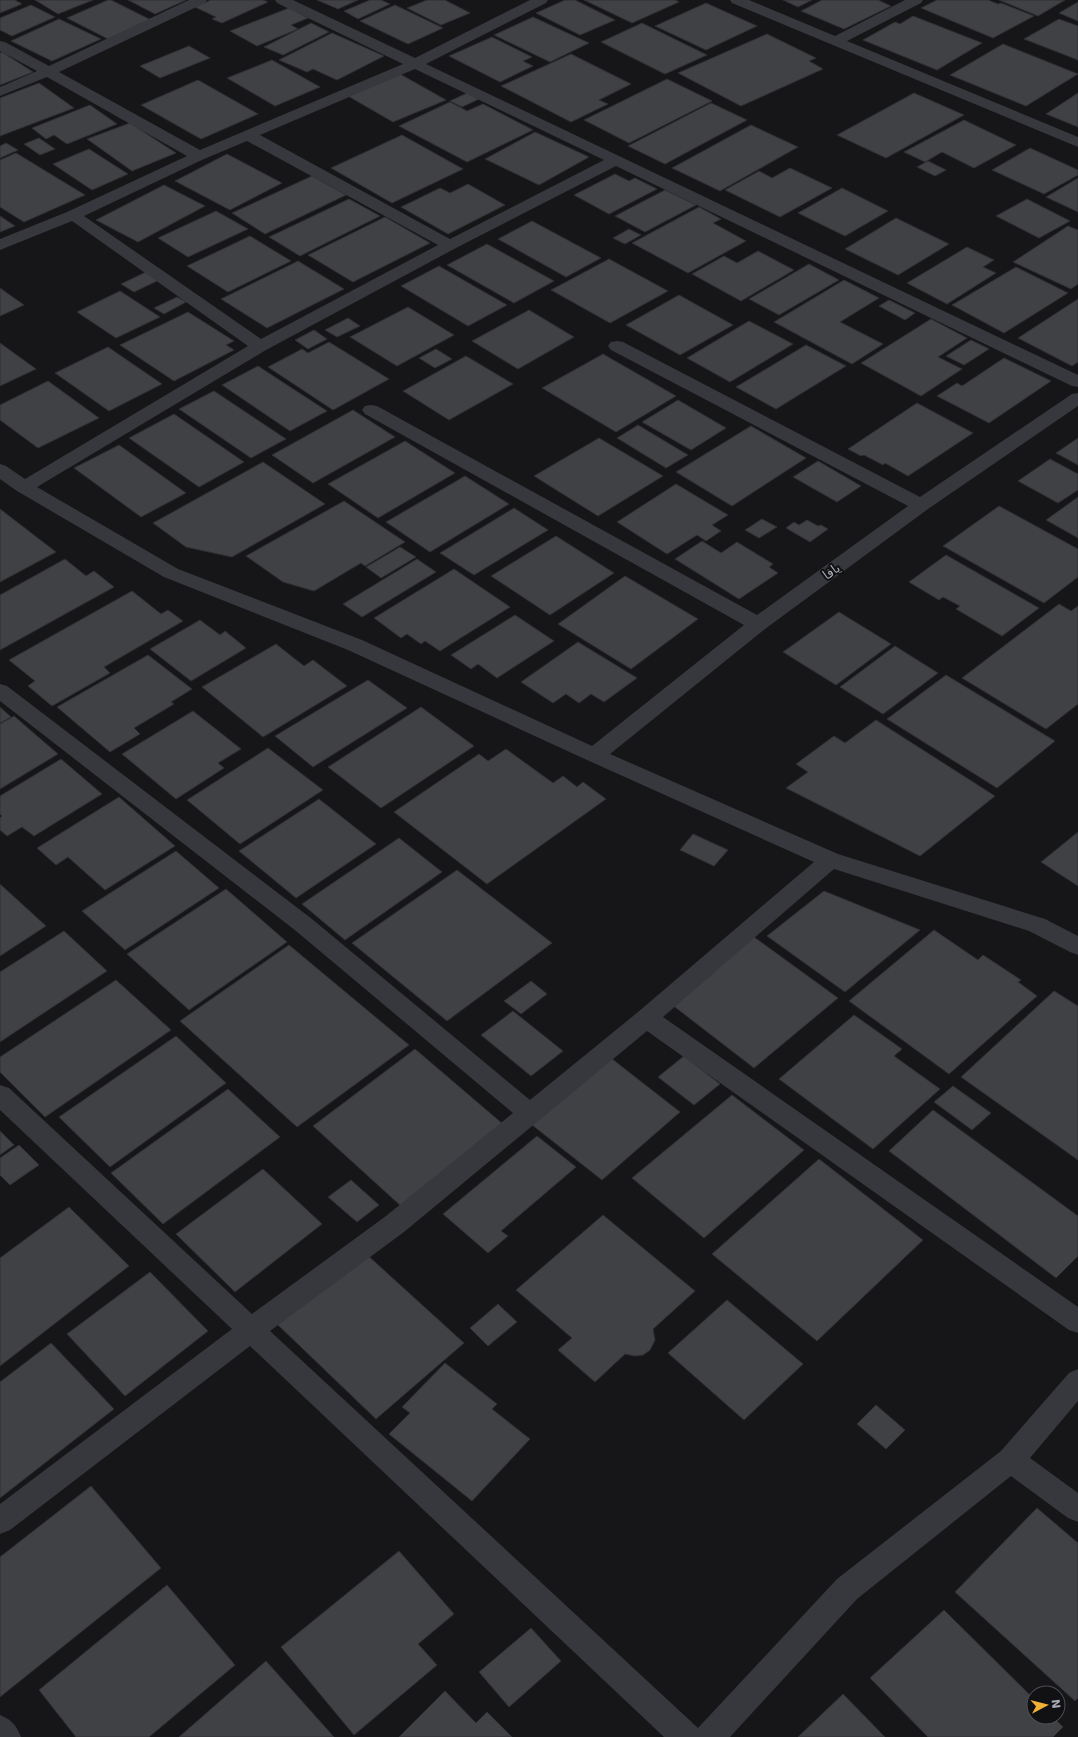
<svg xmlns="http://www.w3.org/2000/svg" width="1078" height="1737" font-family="'DejaVu Sans','Noto Sans Arabic',sans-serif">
	<rect width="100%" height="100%" fill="#161618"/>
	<g fill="#404145" stroke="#303034">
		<polygon points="0,0 15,0 22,4 0,13"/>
		<polygon points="35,0 93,0 58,14"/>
		<polygon points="108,0 111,0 151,20 108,39 67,18"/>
		<polygon points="128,0 186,0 155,14"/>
		<polygon points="211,0 263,0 268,2 222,23 212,19 216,17 195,7"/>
		<polygon points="317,0 358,0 338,9"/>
		<polygon points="370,0 381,0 390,4 358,19 344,11"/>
		<polygon points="427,0 445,0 470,13 441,25 407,8"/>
		<polygon points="565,0 575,0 615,20 580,35 536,13"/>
		<polygon points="584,0 675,0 679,2 632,23"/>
		<polygon points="783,0 812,0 798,7"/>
		<polygon points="822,0 878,0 891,6 844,29 801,11"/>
		<polygon points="937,0 988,0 998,4 1001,3 1034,16 993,38 921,8"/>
		<polygon points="999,0 1065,0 1038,16"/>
		<polygon points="1078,2 1078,21 1059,13"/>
		<polygon points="706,3 757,26 706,50 655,26"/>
		<polygon points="31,5 55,17 12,36 0,30 0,18"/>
		<polygon points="395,5 443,28 408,44 360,21"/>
		<polygon points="289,8 308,18 291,25 298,29 257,46 230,31"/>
		<polygon points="913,16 982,43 937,70 863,40 895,22 900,24"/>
		<polygon points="533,17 589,43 550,62 494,35"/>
		<polygon points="59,19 101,39 52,61 11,41"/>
		<polygon points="1059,19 1078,26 1078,60 1024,39"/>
		<polygon points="311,23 329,32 283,55 264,47"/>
		<polygon points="642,23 707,55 665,74 601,42"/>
		<polygon points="332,33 384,56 337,80 313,69 307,72 279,60"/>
		<polygon points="767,34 816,58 809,61 823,69 741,106 678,73"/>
		<polygon points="492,37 532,57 523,61 533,66 500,82 449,56"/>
		<polygon points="1003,44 1078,74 1026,106 950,75"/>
		<polygon points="189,46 210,58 160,78 140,66"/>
		<polygon points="2,52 33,72 0,85 0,53"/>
		<polygon points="571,54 631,84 599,100 608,104 571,122 501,86"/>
		<polygon points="272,60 320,87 275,106 227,78"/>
		<polygon points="400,74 446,100 393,122 348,96"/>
		<polygon points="667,79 712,101 629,143 584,120"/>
		<polygon points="198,80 258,114 201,139 141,105"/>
		<polygon points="39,83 74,108 0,136 0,98"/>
		<polygon points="467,93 479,99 462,107 450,101"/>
		<polygon points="914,93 964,115 886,158 837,135"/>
		<polygon points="1078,93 1078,127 1046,114"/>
		<polygon points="450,102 467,111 483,104 533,130 467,162 399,126"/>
		<polygon points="711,103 747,120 665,164 628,146"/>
		<polygon points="90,105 117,124 67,144 54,135 46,139 32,128"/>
		<polygon points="964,120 1016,145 974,168 942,152 925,162 904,152"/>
		<polygon points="130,123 176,153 132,171 87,139"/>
		<polygon points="751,125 798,147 720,191 672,168"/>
		<polygon points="535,132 589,157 539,185 485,159"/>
		<polygon points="402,135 463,169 392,203 331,168"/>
		<polygon points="39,138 55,149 40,155 24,144"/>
		<polygon points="6,143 18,150 0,158 0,146"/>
		<polygon points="1030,148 1078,170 1078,175 1044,194 992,170"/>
		<polygon points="89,149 128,174 92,190 53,164"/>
		<polygon points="16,153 85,195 24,222 0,207 0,160"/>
		<polygon points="227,154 282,183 230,210 175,181"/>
		<polygon points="928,161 946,170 935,176 917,167"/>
		<polygon points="790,168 832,188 780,217 725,190 759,171 772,178"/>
		<polygon points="615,174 629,181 635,178 657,189 609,214 574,195"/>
		<polygon points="312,176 346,195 265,234 232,213"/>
		<polygon points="1078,178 1078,212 1046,197"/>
		<polygon points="468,184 505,205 448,234 401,207 440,188 450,193"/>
		<polygon points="164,185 205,206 138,242 96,220"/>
		<polygon points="842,188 888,211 845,236 798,213"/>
		<polygon points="665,190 696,205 645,232 615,216"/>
		<polygon points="349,199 380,216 300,256 269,237"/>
		<polygon points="1027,199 1070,221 1039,238 996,216"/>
		<polygon points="699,207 721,219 713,223 746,241 688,273 632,243"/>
		<polygon points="216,211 248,229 188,257 158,238"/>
		<polygon points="0,216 15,226 0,232"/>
		<polygon points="385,217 430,243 353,282 308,255"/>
		<polygon points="896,218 949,244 898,275 845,249"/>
		<polygon points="532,221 601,258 566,277 498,239"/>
		<polygon points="1068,226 1078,230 1078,284 1071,289 1013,262"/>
		<polygon points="629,229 641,235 625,244 613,238"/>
		<polygon points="250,236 291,261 228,292 187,266"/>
		<polygon points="487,244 554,281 514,303 447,265"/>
		<polygon points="967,247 994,260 983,267 996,273 947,304 907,283"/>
		<polygon points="758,251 794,270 741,301 692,274 724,256 737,263"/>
		<polygon points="609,259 668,291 610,323 551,290"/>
		<polygon points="298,261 344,289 267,328 221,299"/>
		<polygon points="809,264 839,280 779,315 749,299"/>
		<polygon points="439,266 507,305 468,326 401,286"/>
		<polygon points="1016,267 1068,293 1004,333 952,305"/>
		<polygon points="146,272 159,280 134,292 121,284"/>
		<polygon points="844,280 879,298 840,322 883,344 852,364 774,322"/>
		<polygon points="0,288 24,305 0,316"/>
		<polygon points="120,291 160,317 116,338 77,312"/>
		<polygon points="679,295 733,325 680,355 626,325"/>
		<polygon points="177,297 186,302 164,314 154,308"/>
		<polygon points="1078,299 1078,362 1072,366 1018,338"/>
		<polygon points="889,300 915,313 905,320 879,306"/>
		<polygon points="408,307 454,335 397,366 350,337"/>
		<polygon points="529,310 574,337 518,369 472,341"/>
		<polygon points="188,312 234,341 226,345 234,350 174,381 120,345"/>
		<polygon points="348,318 360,326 337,337 325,330"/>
		<polygon points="931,319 967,338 938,357 962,369 921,396 861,363"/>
		<polygon points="749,321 793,344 730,382 687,358"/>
		<polygon points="314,330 327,339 308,349 295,340"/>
		<polygon points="971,340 989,349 964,365 946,356"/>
		<polygon points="329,342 389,379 333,410 268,367 302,349 308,353"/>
		<polygon points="0,343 36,369 0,386"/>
		<polygon points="806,345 846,366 776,409 736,387"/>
		<polygon points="108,347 162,384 109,411 55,373"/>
		<polygon points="436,349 452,359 435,368 419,358"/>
		<polygon points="603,354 676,396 616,432 542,388"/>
		<polygon points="466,356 513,384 449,420 403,391"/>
		<polygon points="1004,358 1051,381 989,423 937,396 957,383 962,386"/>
		<polygon points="258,366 327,411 290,431 222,385"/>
		<polygon points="48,381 99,418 38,448 0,420 0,405"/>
		<polygon points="214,391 286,439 251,458 179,409"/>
		<polygon points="678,400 726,428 691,450 642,422"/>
		<polygon points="917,403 973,433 908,476 885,463 883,465 864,455 861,456 848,449"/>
		<polygon points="353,410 395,437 313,483 272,455"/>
		<polygon points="174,414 244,462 199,487 129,438"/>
		<polygon points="638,425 688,455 666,468 617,438"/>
		<polygon points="751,426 806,458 732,506 676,472"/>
		<polygon points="599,438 663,476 598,516 534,476"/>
		<polygon points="1078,438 1078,465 1056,453"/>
		<polygon points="405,441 455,473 378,518 328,484"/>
		<polygon points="119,445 186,493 141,517 74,468"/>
		<polygon points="1050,459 1078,474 1078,490 1058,503 1018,481"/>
		<polygon points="818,461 861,486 837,502 793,477"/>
		<polygon points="263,462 325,504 232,557 186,547 153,523"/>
		<polygon points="465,476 509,504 430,552 386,522"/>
		<polygon points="676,484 728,515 712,525 721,531 706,541 697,535 667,554 617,522"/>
		<polygon points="1078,497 1078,538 1046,520"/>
		<polygon points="344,501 405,542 365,566 361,563 314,591 283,582 246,556"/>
		<polygon points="999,506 1078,549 1078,577 1044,603 943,546"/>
		<polygon points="514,508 548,530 474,575 440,553"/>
		<polygon points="0,509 56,552 0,582"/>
		<polygon points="762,519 777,527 759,538 745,530"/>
		<polygon points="807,520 818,526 821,525 828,529 810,542 786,528 794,522 799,525"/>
		<polygon points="556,536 614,573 550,615 491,576"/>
		<polygon points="702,541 721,553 737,542 773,564 769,567 778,573 739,599 675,559"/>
		<polygon points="400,547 416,557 381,578 366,567"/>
		<polygon points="946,555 1039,608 1002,636 956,609 960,606 943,597 939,600 909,582"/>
		<polygon points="65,559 86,576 94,571 114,587 0,650 0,595"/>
		<polygon points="417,559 436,572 362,617 343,604"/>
		<polygon points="454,569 510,607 440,651 425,641 421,644 407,634 401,638 374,618"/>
		<polygon points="625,576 698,619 631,669 558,624"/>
		<polygon points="132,591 161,614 168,610 183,621 104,667 110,673 52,706 28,686 35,681 9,660"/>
		<polygon points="1059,604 1071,611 1078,606 1078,704 1046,729 962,678"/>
		<polygon points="839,612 891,644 836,685 783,652"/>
		<polygon points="515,615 554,641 497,678 478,664 471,669 451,655"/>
		<polygon points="200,620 220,635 225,631 246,648 191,681 150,649"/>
		<polygon points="578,642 637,678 604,702 591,694 579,703 566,694 553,703 521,682"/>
		<polygon points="276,644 304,666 313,660 347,686 263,737 202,687"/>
		<polygon points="895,646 938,673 883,714 840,687"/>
		<polygon points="148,655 192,689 171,702 174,704 134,728 140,734 110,752 57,707"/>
		<polygon points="946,675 1055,741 997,788 887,719"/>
		<polygon points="368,680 407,708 313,767 275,736"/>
		<polygon points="0,707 11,717 0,723"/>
		<polygon points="421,707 474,746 381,808 328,767"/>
		<polygon points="193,711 241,749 218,763 224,768 176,799 122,754"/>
		<polygon points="14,716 58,754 0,789 0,724"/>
		<polygon points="876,720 995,796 920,856 786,788 808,772 796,764 834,736 845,743"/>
		<polygon points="268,748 323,790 240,844 187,800"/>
		<polygon points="506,749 553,783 563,776 577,787 583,782 606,799 487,884 394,812 479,754 488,761"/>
		<polygon points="61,759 102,794 34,836 22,827 7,836 0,830 0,818 2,816 0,814 0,796"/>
		<polygon points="119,797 175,846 105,890 68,857 56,865 37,848"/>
		<polygon points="319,799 376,844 296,898 239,851"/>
		<polygon points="1078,832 1078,886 1041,862"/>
		<polygon points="693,834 728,850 714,866 680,850"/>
		<polygon points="399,838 442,872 345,940 302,904"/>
		<polygon points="176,851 219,888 125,950 82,911"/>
		<polygon points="457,870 552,943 447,1021 352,943"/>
		<polygon points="0,884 46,926 0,956"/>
		<polygon points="226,889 287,942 189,1010 127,954"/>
		<polygon points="824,891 920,930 845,992 767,936"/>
		<polygon points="934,930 978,960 983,955 1021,980 1018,982 1037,996 949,1074 849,1001"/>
		<polygon points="64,931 107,971 0,1042 0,972"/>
		<polygon points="754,937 838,998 754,1068 671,1004"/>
		<polygon points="289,945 409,1045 297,1127 180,1021"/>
		<polygon points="116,980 171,1030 45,1117 0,1072 0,1057"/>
		<polygon points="531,981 547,994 521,1014 504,1001"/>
		<polygon points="1054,991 1078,1006 1078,1160 961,1077"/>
		<polygon points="513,1011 563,1051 531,1076 481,1035"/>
		<polygon points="854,1015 902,1049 894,1056 940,1089 873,1149 779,1079"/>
		<polygon points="176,1036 226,1083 110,1167 59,1117"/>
		<polygon points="415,1049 504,1125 401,1206 313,1126"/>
		<polygon points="607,1055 680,1112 602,1180 527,1121"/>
		<polygon points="684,1056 720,1084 694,1105 658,1077"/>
		<polygon points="953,1086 991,1113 972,1130 934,1102"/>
		<polygon points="228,1089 280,1137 163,1224 111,1173"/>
		<polygon points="732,1095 804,1150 704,1238 632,1178"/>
		<polygon points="933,1110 1078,1216 1078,1256 1056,1278 889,1151"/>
		<polygon points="0,1131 14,1145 0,1155"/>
		<polygon points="537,1136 576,1167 501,1231 508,1236 488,1253 443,1214"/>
		<polygon points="19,1145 39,1165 10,1185 0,1175 0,1158"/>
		<polygon points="819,1159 923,1240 817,1341 712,1254"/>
		<polygon points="263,1169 322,1224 235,1292 176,1234"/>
		<polygon points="351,1180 379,1205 357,1222 328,1197"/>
		<polygon points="69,1207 129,1266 0,1366 0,1258"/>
		<polygon points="603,1215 695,1291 653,1329 655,1340 650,1350 643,1355 635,1356 625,1354 595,1382 558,1350 572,1338 516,1290"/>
		<polygon points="365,1253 464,1343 376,1419 277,1324"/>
		<polygon points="150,1272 208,1331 125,1396 67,1334"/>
		<polygon points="727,1300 803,1364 744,1420 668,1353"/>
		<polygon points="498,1304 517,1322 488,1346 470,1328"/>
		<polygon points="51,1343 114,1409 0,1498 0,1382"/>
		<polygon points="445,1363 497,1404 492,1409 530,1439 472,1501 389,1434 410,1413 402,1407"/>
		<polygon points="876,1405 905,1430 886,1449 857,1424"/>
		<polygon points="91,1486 161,1568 0,1697 0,1557"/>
		<polygon points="1037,1508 1078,1543 1078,1698 1075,1701 955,1592"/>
		<polygon points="399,1551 454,1614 418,1644 437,1665 354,1735 281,1647"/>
		<polygon points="167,1585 235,1665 149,1737 76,1737 39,1690"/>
		<polygon points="944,1610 1034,1699 1034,1717 1053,1717 1063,1727 1053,1737 928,1737 870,1678"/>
		<polygon points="531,1628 561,1661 509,1707 479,1672"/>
		<polygon points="266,1661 334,1737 179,1737"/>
		<polygon points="445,1691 476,1723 487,1712 512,1737 399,1737"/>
		<polygon points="843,1694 885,1737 798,1737"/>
	</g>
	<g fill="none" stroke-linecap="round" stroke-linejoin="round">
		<g fill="#37383d" fill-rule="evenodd">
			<path d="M189 0H207L205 3 59 72 200 150 403 64 277 3 275 0H293L415 58 530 0H548L546 3 426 64 1078 375V387L1072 386 616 166 456 248 266 350 37 487 178 569 362 640 592 746 744 625 365 414 362 410 365 406 371 405 377 406 757 615 908 506 611 350 608 346 611 342 617 341 623 342 920 497 1072 394 1078 393V406L928 509 765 629 610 754 838 854 1045 919 1078 936V955L1070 952 1029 931 834 869 663 1017 1078 1307V1333L1069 1330 647 1031 404 1232 270 1331 698 1728 837 1579 1001 1451 1069 1373 1078 1369V1401L1030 1458 1078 1493V1522L1068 1518 1011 1476 857 1599 730 1737H664L250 1346 10 1530 0 1534V1504L232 1329 0 1110V1085L9 1088 252 1314 386 1216 513 1113 296 931 0 701V684L7 686 312 919 530 1100 638 1012 814 862 587 760 348 650 164 577 17 491 0 479V464L6 466 25 479 248 346 72 221 0 250V239L67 212 187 156 47 77 0 96V87L37 71 0 51V41L5 42 49 66ZM415 69 604 160 450 239 260 135ZM247 141 438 245 261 339 84 216 204 159Z"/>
			<polygon points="730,0 749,0 835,36 905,0 923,0 921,3 847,41 1078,137 1078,147 732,3"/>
			<path d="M0 1715C12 1720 16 1725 21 1737H0Z"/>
		</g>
	</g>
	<g text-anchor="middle" stroke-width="4" stroke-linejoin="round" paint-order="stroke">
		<g font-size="13" fill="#a8adb8" stroke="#111113">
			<text transform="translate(831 571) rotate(-36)" y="5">يافا</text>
		</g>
	</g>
	<g transform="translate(1046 1705) rotate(83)"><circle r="19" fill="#111113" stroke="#4d4f55"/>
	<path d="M0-3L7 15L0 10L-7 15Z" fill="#f2b134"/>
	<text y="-6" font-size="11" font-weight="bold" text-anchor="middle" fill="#a8adb8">N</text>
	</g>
</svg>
